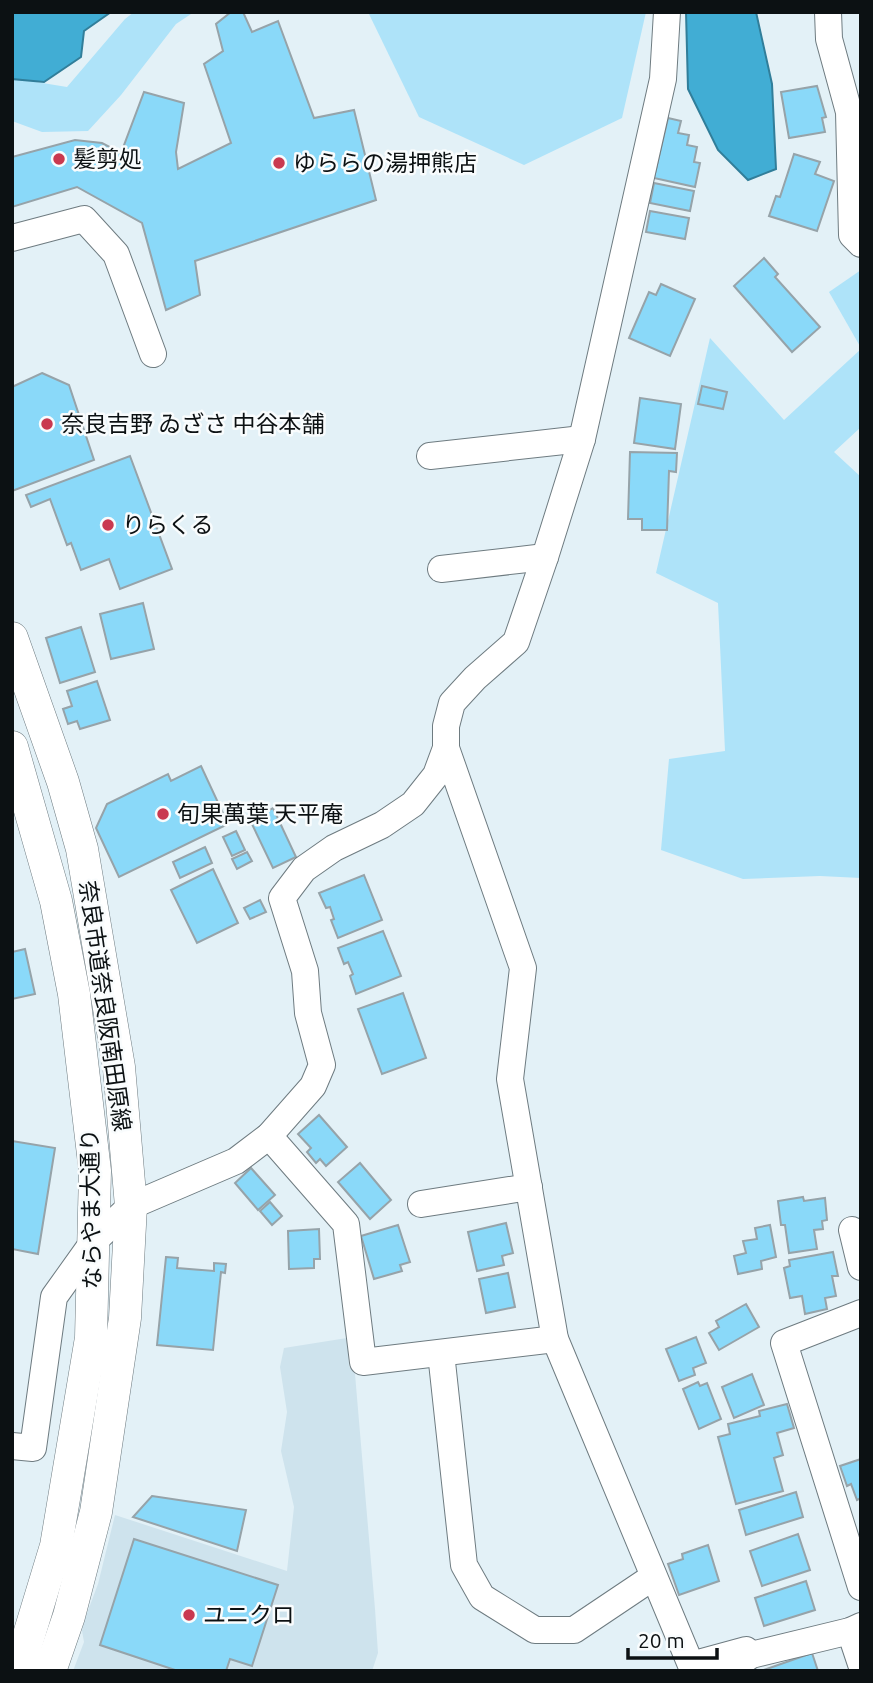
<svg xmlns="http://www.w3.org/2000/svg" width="873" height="1683" font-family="Ubuntu,'Noto Sans JP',sans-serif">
	<rect width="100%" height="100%" fill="#e3f1f7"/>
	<polygon fill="#cee3ed" points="347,1338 349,1366 355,1374 375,1609 378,1653 372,1671 73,1671 84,1642 82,1631 84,1621 98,1584 115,1515 287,1571 294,1507 281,1451 287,1412 280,1367 284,1348"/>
	<g fill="#aee3f9">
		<polygon points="134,12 194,12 176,24 121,95 88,131 42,132 12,121 12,78 67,87 125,19"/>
		<polygon points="368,12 646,12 622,118 524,165 419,117"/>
		<polygon points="861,270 861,348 829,292"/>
		<polygon points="710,338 784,420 861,349 861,427 834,452 861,477 861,878 820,876 743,879 661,850 669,759 725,751 718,603 656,573"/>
	</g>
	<g fill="#41add4" stroke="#317e9a" stroke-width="2">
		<polygon points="12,12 111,12 84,31 81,57 44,82 12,79"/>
		<polygon points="686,12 756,12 772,84 776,169 748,180 718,150 688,89"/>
	</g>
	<g fill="#8ad9f9" stroke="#96a3a9" stroke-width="2">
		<polygon points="231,12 243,12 252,32 278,21 314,118 354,110 376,200 195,261 200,295 166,310 142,223 77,187 12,207 12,157 75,140 102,143 121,153 144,92 184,103 176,152 178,169 231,143 204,64 223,51 216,24"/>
		<polygon points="817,86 826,117 822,118 825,132 789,138 781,92"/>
		<polygon points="668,118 681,121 678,133 689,135 687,145 697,147 694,162 700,163 695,187 654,178"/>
		<polygon points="794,154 820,162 815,174 834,181 817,231 769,216 776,196 780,197"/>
		<polygon points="654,183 694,191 690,211 650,203"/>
		<polygon points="650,211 689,218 685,239 646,232"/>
		<polygon points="764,258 778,274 775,277 820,327 792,352 734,286"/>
		<polygon points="661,284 695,299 670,356 629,338 649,292 656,295"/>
		<polygon points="42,373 69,385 94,460 12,491 12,387"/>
		<polygon points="702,386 727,392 723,409 698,404"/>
		<polygon points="640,398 681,404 675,449 634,443"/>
		<polygon points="630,452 677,453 676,472 669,471 667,530 642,530 642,519 628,519"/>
		<polygon points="130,456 172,569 120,589 109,559 81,570 71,543 67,545 50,499 31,507 26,495"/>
		<polygon points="143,603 154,649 111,659 100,614"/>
		<polygon points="81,627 95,672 60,683 46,638"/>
		<polygon points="97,681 110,720 80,729 77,721 68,724 63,709 72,706 67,691"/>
		<polygon points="201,766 228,824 119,877 96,828 107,804 168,774 171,781"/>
		<polygon points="273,808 296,857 273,868 250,820"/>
		<polygon points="236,831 245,850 232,856 223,837"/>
		<polygon points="205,847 212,863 180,878 173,862"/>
		<polygon points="247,852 252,861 237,869 232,859"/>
		<polygon points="213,869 238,923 197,943 171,890"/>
		<polygon points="364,875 382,920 338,938 331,920 334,919 330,907 326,908 319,893"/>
		<polygon points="260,900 266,912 250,919 244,908"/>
		<polygon points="383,931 401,976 356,994 350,976 353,974 348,962 344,964 338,948"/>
		<polygon points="25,949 35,994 12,999 12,952"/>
		<polygon points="403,993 426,1058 382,1074 358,1009"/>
		<polygon points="319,1115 347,1147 326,1166 320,1159 316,1163 307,1152 311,1148 298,1134"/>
		<polygon points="12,1141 55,1148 38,1254 12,1249"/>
		<polygon points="360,1163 391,1200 370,1219 338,1182"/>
		<polygon points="251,1168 275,1195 258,1210 235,1183"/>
		<polygon points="803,1197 804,1201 825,1198 827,1220 822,1221 823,1229 814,1230 817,1249 789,1253 785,1225 781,1225 778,1201"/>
		<polygon points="270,1202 282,1216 272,1225 260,1211"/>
		<polygon points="506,1223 513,1253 502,1256 504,1265 477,1271 468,1232"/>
		<polygon points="398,1225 410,1262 400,1265 402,1271 374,1279 361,1236"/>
		<polygon points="770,1225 776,1257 761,1261 762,1269 738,1274 734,1256 746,1253 743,1241 757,1239 755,1228"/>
		<polygon points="319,1229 320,1259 314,1259 314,1268 289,1269 288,1231"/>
		<polygon points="833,1252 838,1276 832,1276 836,1296 825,1298 827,1309 805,1314 802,1296 790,1298 784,1268 790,1266 789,1260"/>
		<polygon points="166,1257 178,1258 177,1268 214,1271 214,1263 226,1264 225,1273 221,1272 213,1350 157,1345"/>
		<polygon points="508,1273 515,1307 486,1313 479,1279"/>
		<polygon points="746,1304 759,1327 719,1350 709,1333 719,1327 716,1321"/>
		<polygon points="696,1337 706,1363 693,1368 695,1375 679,1381 666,1349"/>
		<polygon points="752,1374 764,1405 734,1418 722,1387"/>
		<polygon points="698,1382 700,1386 707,1383 721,1419 699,1429 683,1389"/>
		<polygon points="787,1404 794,1428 777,1433 783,1455 774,1458 783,1491 736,1504 718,1437 730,1434 728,1424 760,1416 759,1411"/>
		<polygon points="861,1459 861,1498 857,1500 851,1484 847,1486 840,1466"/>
		<polygon points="796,1492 803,1517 746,1535 739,1510"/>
		<polygon points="152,1496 246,1510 237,1551 133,1517"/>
		<polygon points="798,1534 810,1570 762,1586 750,1551"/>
		<polygon points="134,1539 278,1585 252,1666 230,1659 226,1671 178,1671 100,1645"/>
		<polygon points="708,1545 719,1581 679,1595 668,1564 683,1559 682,1554"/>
		<polygon points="806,1581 815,1610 764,1626 755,1598"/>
		<polygon points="812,1653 818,1671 761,1671"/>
	</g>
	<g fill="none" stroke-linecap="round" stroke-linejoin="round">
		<g stroke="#6e7b80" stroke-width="28">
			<g id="minor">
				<polyline points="828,12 829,39 849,112 852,235 861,244"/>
				<polyline points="12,238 84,219 116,254 153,354"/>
				<polyline points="430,456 582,439"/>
				<polyline points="441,569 545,557"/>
				<polyline points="446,748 523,968 510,1079 555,1339 691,1665 746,1650 751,1655"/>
				<polyline points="269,1136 346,1224 363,1362 555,1339"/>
				<polyline points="421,1204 529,1187"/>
				<polyline points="852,1230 861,1267"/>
				<polyline points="861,1313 784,1343 861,1587"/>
				<polyline points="441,1353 464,1565 482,1597 535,1630 574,1630 653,1577"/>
				<polyline points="12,1446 33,1448 54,1297 94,1241 131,1206 236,1161 269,1136 313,1086 322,1065 308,1013 305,971 282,898 304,869 334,848 382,825 413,804 436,775 446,748 446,726 452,703 475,678 516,642 545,557 582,439 663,79 667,12"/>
				<polyline points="850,1631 861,1664"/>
				<polyline points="737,1665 751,1655 850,1631 861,1626"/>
			</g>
		</g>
		<g stroke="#6e7b80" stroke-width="33">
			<g id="tertiary">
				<polyline points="12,638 63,782 82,849 119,1067 131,1206 125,1318 96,1512 69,1616 50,1671"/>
				<polyline points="12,747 56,901 74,994 95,1171 91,1338 56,1546 18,1671"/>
			</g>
		</g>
		<use href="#minor" stroke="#fff" stroke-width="26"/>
		<use href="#tertiary" stroke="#fff" stroke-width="32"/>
	</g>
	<g fill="#c93950" stroke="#f9fcfd" stroke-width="2.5">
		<circle cx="59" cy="159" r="7"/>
		<circle cx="279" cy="163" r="7"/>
		<circle cx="47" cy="424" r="7"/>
		<circle cx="108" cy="525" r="7"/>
		<circle cx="163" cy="814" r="7"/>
		<circle cx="189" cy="1615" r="7"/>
	</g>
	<g text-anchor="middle" stroke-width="5" stroke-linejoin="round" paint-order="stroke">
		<g font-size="23" fill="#0c1113" stroke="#f9fcfd" text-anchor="start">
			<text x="73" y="167">髪剪処</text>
			<text x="293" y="171">ゆららの湯押熊店</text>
			<text x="61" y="432">奈良吉野 ゐざさ 中谷本舗</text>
			<text x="122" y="533">りらくる</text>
			<text x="177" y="822">旬果萬葉 天平庵</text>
			<text x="203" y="1623">ユニクロ</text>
		</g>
		<g font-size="23" fill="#0c1113" stroke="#f9fcfd">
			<text transform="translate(105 1006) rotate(82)" y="8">奈良市道奈良阪南田原線</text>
			<text transform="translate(91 1209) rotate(-91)" y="8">ならやま大通り</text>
		</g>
	</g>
	<rect width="873" height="1683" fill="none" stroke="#0c1113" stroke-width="28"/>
	<path d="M628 1648v10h89v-10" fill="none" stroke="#0c1113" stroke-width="3.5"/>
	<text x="638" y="1648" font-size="21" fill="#0c1113" stroke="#f9fcfd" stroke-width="5" paint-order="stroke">20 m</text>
</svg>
